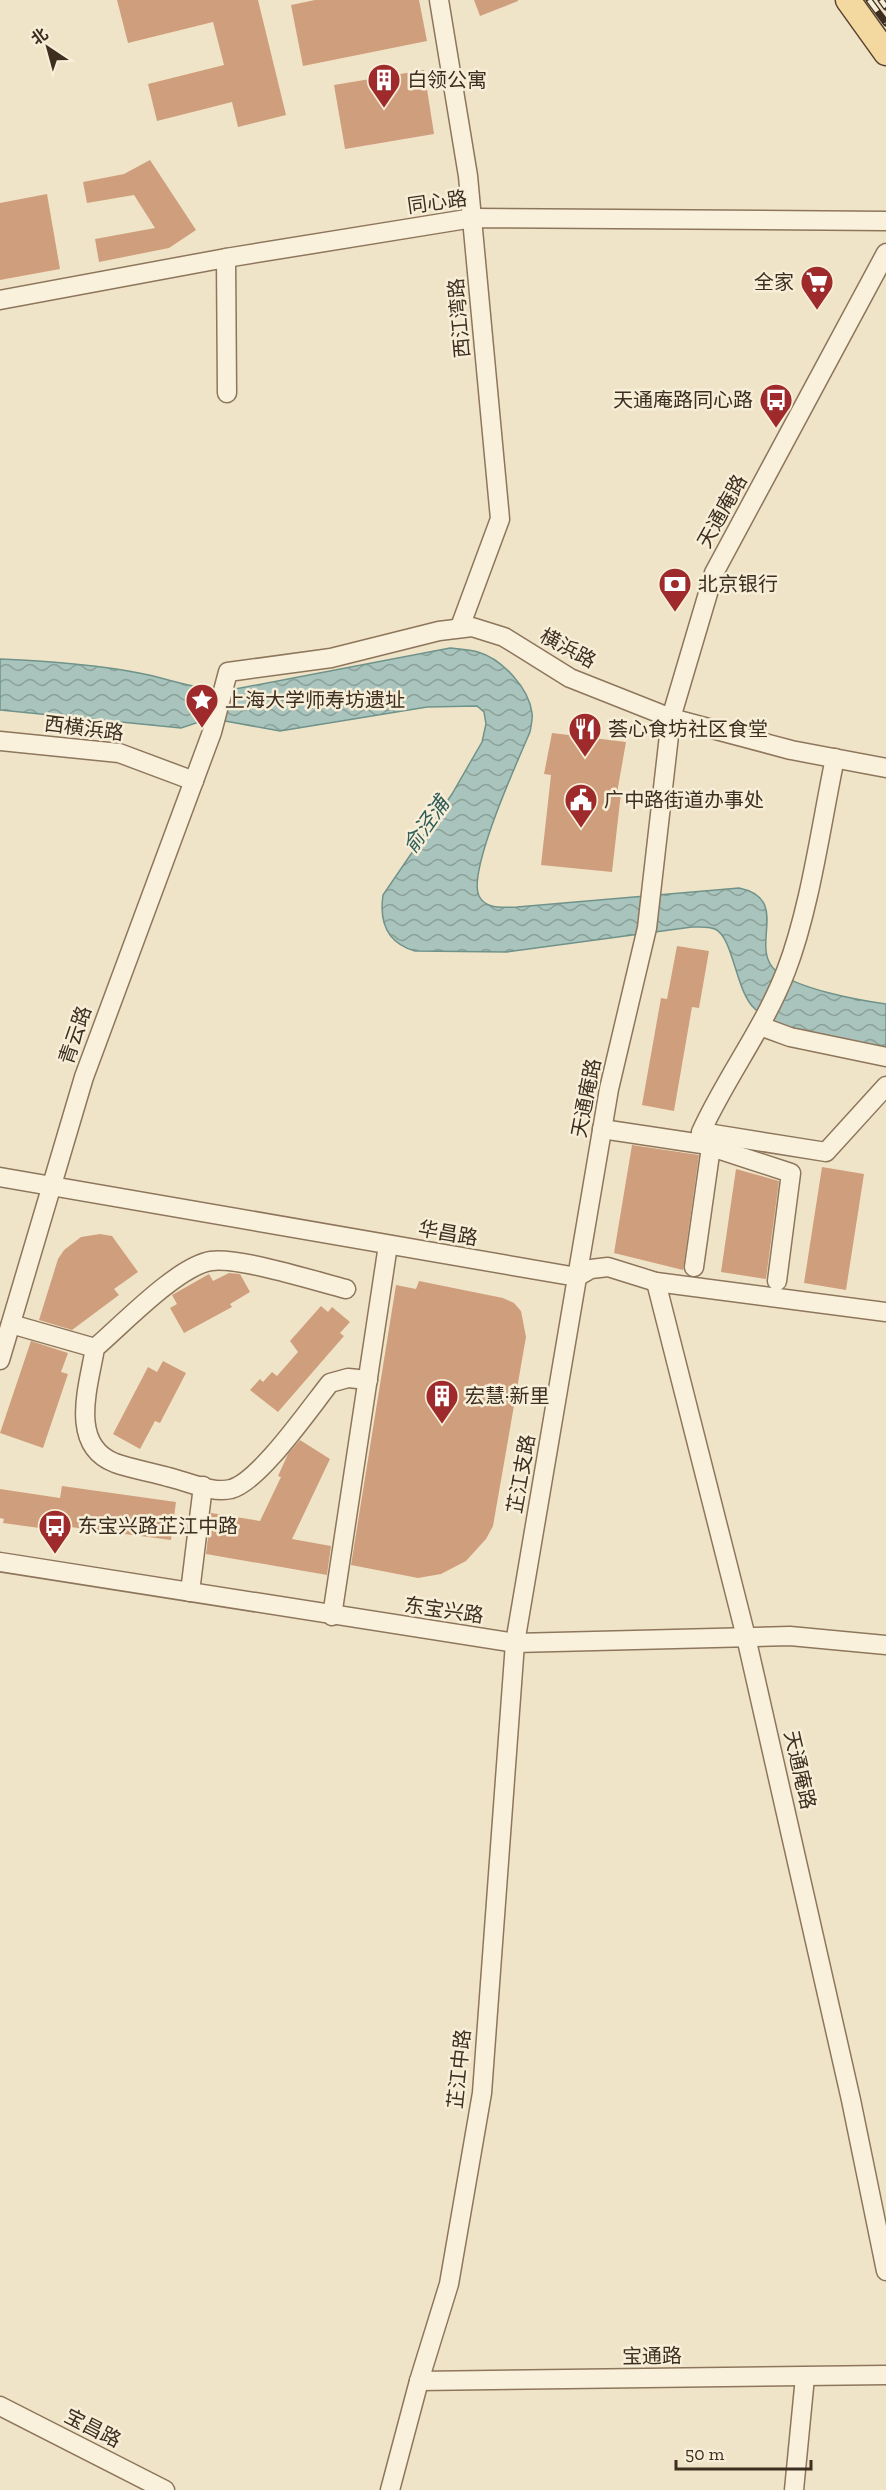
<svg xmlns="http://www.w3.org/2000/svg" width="886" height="2490" font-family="'Zilla Slab','Noto Sans SC',serif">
	<defs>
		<pattern id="water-waves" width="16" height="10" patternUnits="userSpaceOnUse" patternTransform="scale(1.5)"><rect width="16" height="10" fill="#a9c4bc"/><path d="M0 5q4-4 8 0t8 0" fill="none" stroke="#8ba098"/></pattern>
	</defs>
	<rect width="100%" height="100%" fill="#f0e4c8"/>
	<path fill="url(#water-waves)" stroke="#6f938a" stroke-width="1.5" d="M450 648C459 649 469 649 478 652 502 659 529 688 532 713 533 719 531 726 530 732 518 760 467 872 479 896 486 910 504 907 517 907L739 888C792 899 748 947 776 971 798 989 857 1000 886 1004V1050C848 1044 784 1036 755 1009 735 991 734 938 715 929 708 926 699 927 692 927L507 952 415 951C387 943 379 923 383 895L452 794 482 742 486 724 484 712 477 706 427 707 280 731 225 721 199 722 181 728 0 710V659C46 661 94 664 139 673 171 679 198 691 230 690Z"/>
	<g fill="#cf9f7d">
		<polygon points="117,0 258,0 286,115 238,127 232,102 157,121 148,84 224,65 213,22 128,43"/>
		<polygon points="315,0 419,0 427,41 303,66 291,5"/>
		<polygon points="474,0 518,0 518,1 480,16"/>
		<polygon points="424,70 434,134 345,149 334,85"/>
		<polygon points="150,160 196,230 169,248 99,262 95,239 155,228 134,195 87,203 83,182 124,174"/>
		<polygon points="47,194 60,269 0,280 0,203"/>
		<polygon points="552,733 626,742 617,793 621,793 612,872 541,865 551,775 544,774"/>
		<polygon points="677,946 709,951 699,1008 692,1007 674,1111 642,1105 661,998 667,999"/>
		<polygon points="632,1145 699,1155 683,1270 614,1253"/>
		<polygon points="822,1167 864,1174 846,1290 804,1283"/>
		<polygon points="736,1169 779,1181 766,1279 721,1272"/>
		<polygon points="100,1234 112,1236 138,1272 114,1289 119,1295 72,1330 39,1320 58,1259 64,1250 81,1237"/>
		<polygon points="229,1273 240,1274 250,1292 230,1304 232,1307 184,1333 170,1308 177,1304 172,1295 209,1274 213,1281"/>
		<polygon points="419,1281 503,1298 514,1303 521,1311 526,1337 493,1526 486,1539 466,1561 441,1574 418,1578 351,1565 396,1285 416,1289"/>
		<polygon points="321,1306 328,1312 332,1307 350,1322 340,1333 344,1336 278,1412 250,1390 260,1379 263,1382 272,1372 277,1376 298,1352 290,1341"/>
		<polygon points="31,1341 68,1353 61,1372 68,1374 43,1448 0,1433"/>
		<polygon points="163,1361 186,1373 160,1423 155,1421 140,1449 113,1434 148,1367 157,1372"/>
		<polygon points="300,1440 330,1459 292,1539 331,1546 327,1575 206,1554 211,1513 260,1521 281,1477 278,1476 288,1454"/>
		<polygon points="62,1486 176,1502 171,1540 55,1525 54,1530 3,1523 4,1519 0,1518 0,1489 60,1498"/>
	</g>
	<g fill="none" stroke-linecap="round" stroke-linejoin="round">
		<g stroke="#8d765c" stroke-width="21">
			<g id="minor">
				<polyline points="439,0 468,176 500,519 460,627"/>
				<polyline points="226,258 227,393"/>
				<polyline points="0,300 226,258 473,218 886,221"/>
				<polyline points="0,741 119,753 194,781"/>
				<path d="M835 758C821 825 810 909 786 971 764 1028 726 1077 701 1132L826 1152 886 1086"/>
				<polyline points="760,1026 790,1037 886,1057"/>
				<polyline points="602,1129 702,1144 791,1173 777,1281"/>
				<polyline points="0,1177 577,1277 591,1269 608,1267 656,1282 886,1312"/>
				<polyline points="694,1267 711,1147"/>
				<polyline points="656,1282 746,1637 851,2100 886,2271"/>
				<path d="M346 1289C315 1281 240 1257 211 1261 178 1266 122 1325 95 1348 89 1385 68 1445 115 1463 132 1469 151 1472 168 1477 186 1481 213 1494 231 1489 259 1482 310 1408 330 1383L348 1378 368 1380"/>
				<polyline points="11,1324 95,1348"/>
				<polyline points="0,1360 84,1077 212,732 228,672 331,658 439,631 472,627 504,637 570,678 671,718 791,750 886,768"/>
				<polyline points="0,1562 515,1643 790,1636 886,1645"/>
				<polyline points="190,1592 203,1486"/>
				<polyline points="332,1616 388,1245"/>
				<polyline points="419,2381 886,2375"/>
				<polyline points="0,2406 165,2490"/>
				<polyline points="390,2490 419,2381 449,2284 482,2093 515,1643 609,1089 647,928 671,718 714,573 886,253"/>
				<polyline points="794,2490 805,2377"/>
			</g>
		</g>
		<g stroke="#5b4430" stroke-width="27">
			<polyline id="major" points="848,0 886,53"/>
		</g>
		<use href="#minor" stroke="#faf1dc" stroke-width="18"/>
		<use href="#major" stroke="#f3d9a0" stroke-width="24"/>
		<g stroke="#3d2e20" stroke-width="7">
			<g id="rail">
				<polyline points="869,0 886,23"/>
				<polyline points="881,0 886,7"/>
			</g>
		</g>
		<use href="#rail" stroke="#f7eed8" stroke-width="4.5" stroke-dasharray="14" stroke-linecap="butt"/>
	</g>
	<defs>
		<g id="building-pin" transform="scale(1.725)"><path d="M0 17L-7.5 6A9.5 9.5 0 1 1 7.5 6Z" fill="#9e2a2b" stroke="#f7eed8"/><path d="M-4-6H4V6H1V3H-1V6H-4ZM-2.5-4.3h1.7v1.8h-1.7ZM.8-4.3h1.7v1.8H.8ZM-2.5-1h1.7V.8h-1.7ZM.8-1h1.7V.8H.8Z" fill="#fff"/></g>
		<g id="supermarket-pin" transform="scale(1.725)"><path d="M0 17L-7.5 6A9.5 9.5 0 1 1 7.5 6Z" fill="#9e2a2b" stroke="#f7eed8"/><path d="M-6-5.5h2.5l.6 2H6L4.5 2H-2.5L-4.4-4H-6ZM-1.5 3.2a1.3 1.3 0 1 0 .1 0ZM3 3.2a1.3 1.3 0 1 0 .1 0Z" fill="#fff"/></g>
		<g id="bus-pin" transform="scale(1.725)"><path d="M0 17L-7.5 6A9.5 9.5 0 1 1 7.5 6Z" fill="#9e2a2b" stroke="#f7eed8"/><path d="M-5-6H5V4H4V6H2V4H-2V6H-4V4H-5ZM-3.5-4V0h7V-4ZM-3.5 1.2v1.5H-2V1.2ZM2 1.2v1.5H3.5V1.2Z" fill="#fff"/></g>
		<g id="bank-pin" transform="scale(1.725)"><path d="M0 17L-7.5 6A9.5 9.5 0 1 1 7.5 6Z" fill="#9e2a2b" stroke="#f7eed8"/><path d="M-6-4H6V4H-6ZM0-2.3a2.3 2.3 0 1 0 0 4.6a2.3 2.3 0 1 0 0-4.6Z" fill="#fff"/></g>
		<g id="sight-pin" transform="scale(1.725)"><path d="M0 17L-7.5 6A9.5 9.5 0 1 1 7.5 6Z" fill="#9e2a2b" stroke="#f7eed8"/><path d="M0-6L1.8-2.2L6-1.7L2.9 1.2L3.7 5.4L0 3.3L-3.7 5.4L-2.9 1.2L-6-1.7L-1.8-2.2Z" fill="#fff"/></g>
		<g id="restaurant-pin" transform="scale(1.725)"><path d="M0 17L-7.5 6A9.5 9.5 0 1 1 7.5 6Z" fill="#9e2a2b" stroke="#f7eed8"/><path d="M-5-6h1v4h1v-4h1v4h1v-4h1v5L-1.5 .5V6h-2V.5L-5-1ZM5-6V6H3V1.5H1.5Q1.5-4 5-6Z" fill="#fff"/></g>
		<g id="civic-pin" transform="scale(1.725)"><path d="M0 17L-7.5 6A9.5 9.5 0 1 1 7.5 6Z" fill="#9e2a2b" stroke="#f7eed8"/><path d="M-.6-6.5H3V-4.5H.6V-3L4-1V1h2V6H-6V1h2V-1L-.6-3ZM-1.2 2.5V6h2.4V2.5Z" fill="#fff"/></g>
	</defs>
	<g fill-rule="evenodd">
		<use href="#building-pin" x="384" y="80"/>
		<use href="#supermarket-pin" x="817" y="282"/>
		<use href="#bus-pin" x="776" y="400"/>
		<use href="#bank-pin" x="675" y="584"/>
		<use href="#sight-pin" x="202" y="700"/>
		<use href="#restaurant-pin" x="585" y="729"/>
		<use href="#civic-pin" x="581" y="800"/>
		<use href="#building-pin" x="442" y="1396"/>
		<use href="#bus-pin" x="55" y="1526"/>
	</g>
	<g text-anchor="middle" stroke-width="5" stroke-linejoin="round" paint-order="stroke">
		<g font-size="20" fill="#3d2e20" stroke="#f7eed8" text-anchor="start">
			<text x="407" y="87">白领公寓</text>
			<text x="794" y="289" text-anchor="end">全家</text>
			<text x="753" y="407" text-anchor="end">天通庵路同心路</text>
			<text x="698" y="591">北京银行</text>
			<text x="225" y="707">上海大学师寿坊遗址</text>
			<text x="608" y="736">荟心食坊社区食堂</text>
			<text x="604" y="807">广中路街道办事处</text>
			<text x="465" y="1403">宏慧·新里</text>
			<text x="78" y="1533">东宝兴路芷江中路</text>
		</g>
		<g font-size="20" fill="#3d2e20" stroke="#f7eed8">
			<text transform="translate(437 202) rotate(-8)" y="7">同心路</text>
			<text transform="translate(459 318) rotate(-95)" y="7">西江湾路</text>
			<text transform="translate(722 511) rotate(-61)" y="7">天通庵路</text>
			<text transform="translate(568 648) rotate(28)" y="7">横浜路</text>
			<text transform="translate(84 728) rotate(7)" y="7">西横浜路</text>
			<text transform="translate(75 1035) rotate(-71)" y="7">青云路</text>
			<text transform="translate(586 1098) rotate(-79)" y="7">天通庵路</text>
			<text transform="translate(448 1233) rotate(10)" y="7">华昌路</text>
			<text transform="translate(521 1474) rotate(-80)" y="7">芷江支路</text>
			<text transform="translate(444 1610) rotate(8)" y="7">东宝兴路</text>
			<text transform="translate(800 1770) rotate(77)" y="7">天通庵路</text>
			<text transform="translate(459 2069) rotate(-84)" y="7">芷江中路</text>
			<text transform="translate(652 2356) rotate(-1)" y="7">宝通路</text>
			<text transform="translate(93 2428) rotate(27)" y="7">宝昌路</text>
		</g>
		<g font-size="21" font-style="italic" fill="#2f5d5a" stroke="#f7eed8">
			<text transform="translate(426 825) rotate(-55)" y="7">俞泾浦</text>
		</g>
	</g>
	<g transform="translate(48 48) rotate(324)" stroke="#f7eed8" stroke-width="4.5" paint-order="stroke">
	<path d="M0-4.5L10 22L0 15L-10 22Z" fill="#3d2e20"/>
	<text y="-9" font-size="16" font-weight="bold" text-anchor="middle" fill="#3d2e20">北</text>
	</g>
	<path d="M676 2460v9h135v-9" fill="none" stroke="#3d2e20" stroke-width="3"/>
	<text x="685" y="2460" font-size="18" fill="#3d2e20" stroke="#f7eed8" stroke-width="4.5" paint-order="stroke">50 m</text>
</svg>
